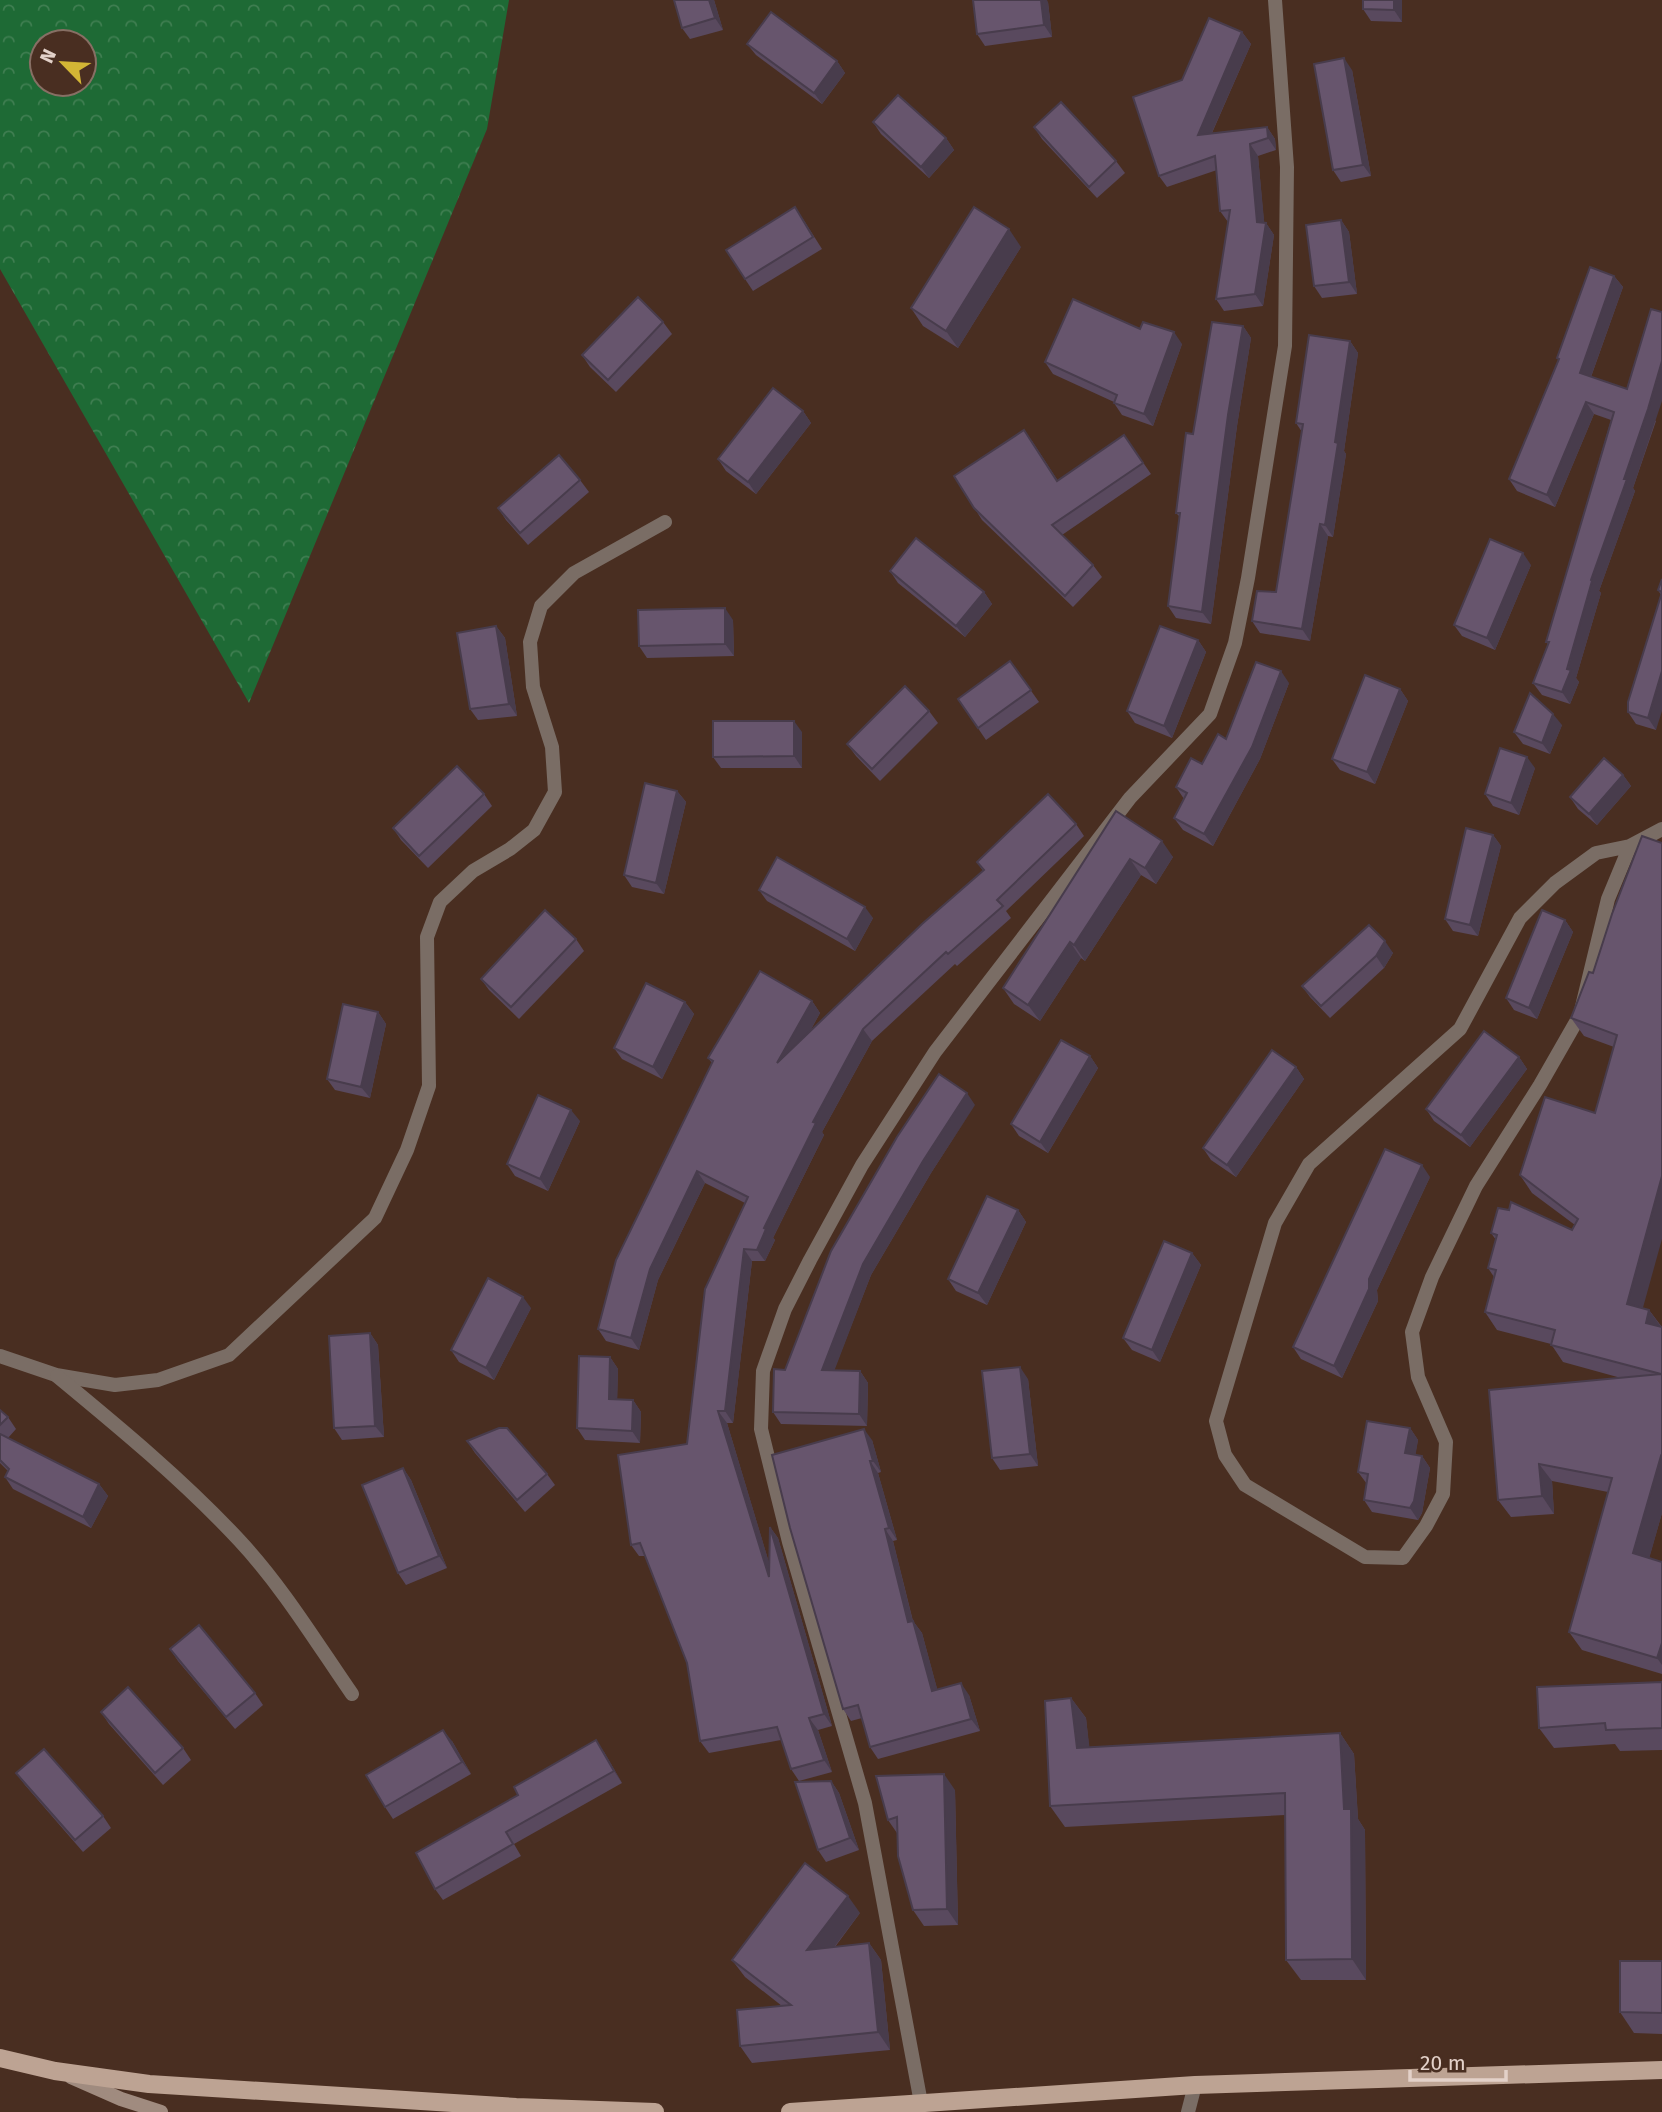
<svg xmlns="http://www.w3.org/2000/svg" width="1662" height="2112" font-family="'Fira Sans',sans-serif">
	<defs>
		<pattern id="forest-crowns" width="20" height="18" patternUnits="userSpaceOnUse" patternTransform="scale(1.75)"><rect width="20" height="18" fill="#1e6a35"/><path d="M2 6a3 3 0 1 1 6 0M12 15a3 3 0 1 1 6 0" fill="none" stroke="#3f7e51"/></pattern>
	</defs>
	<rect width="100%" height="100%" fill="#492e21"/>
	<path fill="url(#forest-crowns)" fill-rule="evenodd" d="M0 0H509L487 129 249 703 0 269ZM42 42H84V84H42Z"/>
	<g fill="none" stroke-linecap="round" stroke-linejoin="round">
		<g stroke="#7a6d65" stroke-width="14">
			<polyline points="1630,846 1608,899 1580,1015 1540,1085 1476,1186 1432,1277 1412,1332 1418,1377 1446,1442 1443,1494 1426,1526 1403,1558 1365,1557 1245,1485 1225,1455 1216,1421 1275,1223 1309,1164 1460,1029 1520,918 1555,883 1596,853 1630,846 1662,829"/>
			<polyline points="0,1356 56,1375 115,1385 158,1380 229,1355 375,1218 407,1150 429,1086 427,937 440,902 473,871 510,849 534,830 555,792 552,747 533,687 530,642 541,606 574,573 665,522"/>
			<path d="M57 1376C120 1428 183 1480 239 1540 282 1586 316 1642 352 1694"/>
			<polyline points="921,2103 865,1803 789,1542 761,1429 763,1371 785,1309 810,1260 862,1165 935,1052 1130,798 1210,714 1235,643 1248,578 1285,346 1287,167 1275,0"/>
			<polyline points="1188,2112 1195,2085"/>
		</g>
		<polyline stroke="#a08b7f" stroke-width="14" points="71,2077 121,2099 161,2112"/>
		<g stroke="#bda393" stroke-width="18">
			<polyline points="0,2058 55,2071 149,2084 516,2107 655,2112"/>
			<polyline points="790,2112 1195,2085 1662,2070"/>
		</g>
	</g>
	<g fill="#59495e">
		<polygon points="714,0 723,30 690,39 682,28"/>
		<polygon points="1402,0 1402,22 1371,21 1363,9"/>
		<polygon points="1048,2 1052,37 985,46 977,34"/>
		<polygon points="1242,32 1251,44 1212,133 1267,127 1275,139 1276,150 1258,156 1264,223 1266,223 1274,235 1263,306 1224,311 1216,299 1228,222 1220,211 1217,170 1167,187 1159,176 1182,80"/>
		<polygon points="747,44 837,61 845,73 822,104 756,55"/>
		<polygon points="1352,70 1371,176 1341,182 1333,170"/>
		<polygon points="873,122 946,138 954,150 929,178 881,134"/>
		<polygon points="1034,127 1116,161 1125,173 1097,198 1042,139"/>
		<polygon points="803,219 822,249 753,291 745,279"/>
		<polygon points="1341,220 1349,232 1357,294 1322,298 1314,286"/>
		<polygon points="1021,247 958,348 923,326 911,308"/>
		<polygon points="1614,276 1623,287 1591,377 1656,421 1633,488 1635,491 1599,591 1601,593 1576,678 1579,682 1570,704 1542,695 1533,683 1549,645 1546,642 1611,420 1594,414 1555,507 1517,491 1509,479 1559,360 1557,358"/>
		<polygon points="663,322 672,334 616,392 590,367 582,355"/>
		<polygon points="1243,326 1251,338 1237,426 1211,624 1176,618 1168,606 1180,517 1176,513 1193,434"/>
		<polygon points="1140,329 1182,344 1153,426 1122,415 1114,403 1114,402 1053,374 1045,362"/>
		<polygon points="1350,341 1358,353 1344,451 1346,454 1333,537 1328,536 1310,641 1260,633 1252,621 1276,592 1302,432 1296,423"/>
		<polygon points="803,411 811,423 756,494 726,471 718,459"/>
		<polygon points="1124,435 1151,474 1062,535 1093,565 1102,577 1073,607 982,520 954,476 1032,441 1058,481"/>
		<polygon points="580,480 589,492 528,545 506,520 498,508"/>
		<polygon points="1531,565 1495,650 1462,636 1454,625"/>
		<polygon points="890,571 984,592 992,604 965,637 898,583"/>
		<polygon points="1662,579 1656,730 1636,724 1628,712 1661,595 1658,590"/>
		<polygon points="733,620 734,656 647,658 639,646"/>
		<polygon points="496,626 505,638 517,716 478,720 470,709"/>
		<polygon points="1198,640 1206,652 1172,738 1135,723 1127,711"/>
		<polygon points="1010,661 1039,702 986,740 958,699"/>
		<polygon points="1289,683 1260,759 1213,846 1183,830 1174,818 1184,799 1176,787 1202,764 1226,739"/>
		<polygon points="1400,689 1408,701 1375,784 1340,770 1332,759"/>
		<polygon points="929,711 938,723 880,781 856,756 847,744"/>
		<polygon points="1562,725 1550,754 1523,744 1514,732"/>
		<polygon points="802,732 802,768 721,768 713,757"/>
		<polygon points="1535,768 1519,815 1493,806 1485,794"/>
		<polygon points="1623,775 1631,786 1597,825 1578,809 1570,797"/>
		<polygon points="677,791 686,802 664,894 632,887 624,875"/>
		<polygon points="484,794 492,806 428,868 401,840 393,828"/>
		<polygon points="1116,811 1173,857 1156,884 1141,875 1085,961 1081,958 1040,1021 1014,1004 1003,988"/>
		<polygon points="1076,824 1084,836 1006,911 1011,918 957,966 955,964 872,1041 822,1132 824,1135 773,1238 775,1240 765,1261 752,1261 733,1423 727,1423 769,1563 770,1527 778,1538 832,1726 818,1730 832,1772 799,1781 791,1769 781,1740 709,1753 700,1741 687,1663 645,1556 639,1556 631,1545 687,1444 745,1203 705,1183 658,1280 639,1350 606,1341 598,1329 712,1063 708,1058 812,1001 820,1013 809,1033 983,871 977,862"/>
		<polygon points="1493,835 1501,846 1478,936 1453,931 1445,919"/>
		<polygon points="759,890 873,918 855,951 767,901"/>
		<polygon points="1612,914 1643,1309 1649,1310 1662,1327 1662,1513 1649,1558 1662,1562 1662,1674 1582,1650 1569,1632 1608,1492 1552,1481 1554,1514 1511,1517 1498,1500 1621,1378 1563,1362 1551,1344 1497,1330 1485,1312 1494,1277 1488,1268 1496,1240 1491,1233 1572,1230 1575,1225 1532,1193 1520,1175 1595,1113 1614,1047 1584,1036 1571,1018 1593,973"/>
		<polygon points="1565,920 1573,932 1537,1019 1514,1010 1506,998"/>
		<polygon points="1369,925 1393,953 1384,968 1330,1018 1310,997 1302,986"/>
		<polygon points="576,939 584,951 519,1019 489,990 481,979"/>
		<polygon points="685,1002 694,1014 662,1079 622,1059 614,1048"/>
		<polygon points="378,1012 386,1024 370,1098 335,1090 327,1079"/>
		<polygon points="1090,1056 1098,1068 1048,1153 1019,1136 1011,1124"/>
		<polygon points="1519,1057 1527,1069 1470,1147 1434,1121 1426,1109"/>
		<polygon points="1296,1067 1304,1079 1236,1177 1211,1160 1203,1148"/>
		<polygon points="975,1105 931,1173 871,1275 834,1370 860,1371 868,1383 867,1426 781,1424 773,1412"/>
		<polygon points="580,1121 548,1191 515,1176 507,1164"/>
		<polygon points="1430,1177 1377,1290 1378,1301 1342,1378 1301,1359 1293,1347"/>
		<polygon points="1018,1210 1026,1222 987,1305 956,1291 948,1279"/>
		<polygon points="1192,1253 1201,1265 1160,1362 1132,1350 1123,1338"/>
		<polygon points="531,1308 494,1380 459,1362 451,1350"/>
		<polygon points="370,1333 378,1345 384,1437 342,1440 334,1428"/>
		<polygon points="610,1357 618,1369 617,1399 633,1400 641,1412 640,1443 585,1440 577,1428"/>
		<polygon points="1028,1379 1038,1466 1000,1470 992,1458"/>
		<polygon points="0,1410 8,1417 16,1429 8,1438 99,1484 108,1496 91,1528 13,1489 5,1477 8,1471 0,1463"/>
		<polygon points="1410,1428 1418,1440 1415,1455 1422,1456 1430,1468 1422,1513 1418,1520 1372,1512 1364,1500 1367,1484 1358,1472"/>
		<polygon points="872,1440 881,1472 878,1473 897,1540 893,1541 913,1621 922,1633 937,1689 969,1695 980,1731 878,1759 870,1747 862,1718 851,1721 843,1709"/>
		<polygon points="467,1441 547,1474 555,1485 525,1512 475,1453"/>
		<polygon points="403,1468 411,1480 447,1568 406,1585 398,1573"/>
		<polygon points="170,1649 255,1693 263,1705 235,1729 178,1661"/>
		<polygon points="1662,1682 1662,1750 1620,1751 1615,1744 1554,1748 1539,1728"/>
		<polygon points="1071,1698 1086,1718 1089,1747 1340,1733 1354,1754 1358,1819 1365,1830 1366,1980 1301,1980 1286,1960 1285,1815 1065,1827 1050,1806"/>
		<polygon points="101,1712 183,1748 191,1760 163,1785 109,1724"/>
		<polygon points="452,1741 471,1774 393,1819 385,1807"/>
		<polygon points="604,1752 622,1783 514,1844 521,1856 443,1900 435,1889"/>
		<polygon points="16,1773 103,1816 111,1828 83,1852 25,1785"/>
		<polygon points="831,1781 839,1793 859,1850 826,1862 818,1850"/>
		<polygon points="955,1790 958,1925 924,1926 913,1910 897,1833 888,1820"/>
		<polygon points="860,1913 835,1947 869,1943 881,1960 890,2050 752,2063 740,2046 782,2006 745,1977 732,1960"/>
		<polygon points="1662,1961 1662,2034 1634,2033 1620,2012"/>
	</g>
	<g fill="#483c4c">
		<polygon points="709,0 714,0 723,30 715,18"/>
		<polygon points="1041,0 1047,0 1048,2 1052,37 1044,25"/>
		<polygon points="1394,0 1402,0 1402,22 1394,10"/>
		<polygon points="1242,32 1251,44 1206,146 1198,135"/>
		<polygon points="1344,58 1352,70 1371,176 1363,165"/>
		<polygon points="837,61 845,73 822,104 814,93"/>
		<polygon points="1267,127 1275,139 1276,150 1268,138"/>
		<polygon points="946,138 954,150 929,178 921,167"/>
		<polygon points="1250,144 1258,156 1265,230 1266,223 1274,235 1263,306 1255,294 1257,222"/>
		<polygon points="1341,220 1349,232 1357,294 1349,282"/>
		<polygon points="1009,229 1021,247 958,348 946,331"/>
		<polygon points="1614,276 1623,287 1588,385 1580,373"/>
		<polygon points="1243,326 1251,338 1237,426 1211,624 1202,612 1228,415"/>
		<polygon points="1174,332 1182,344 1153,426 1144,414"/>
		<polygon points="1350,341 1358,353 1344,451 1346,454 1333,537 1325,525 1335,442"/>
		<polygon points="1662,361 1662,401 1633,488 1635,491 1599,591 1601,593 1576,678 1579,682 1570,704 1562,692 1591,580"/>
		<polygon points="1586,402 1594,414 1555,507 1547,495"/>
		<polygon points="803,411 811,423 756,494 748,482"/>
		<polygon points="1320,524 1328,536 1310,641 1302,629"/>
		<polygon points="1523,553 1531,565 1495,650 1487,638"/>
		<polygon points="984,592 992,604 965,637 956,626"/>
		<polygon points="725,608 733,620 734,656 725,644"/>
		<polygon points="496,626 505,638 517,716 509,704"/>
		<polygon points="1198,640 1206,652 1172,738 1164,726"/>
		<polygon points="1281,671 1289,683 1260,759 1213,846 1204,834"/>
		<polygon points="1662,671 1662,711 1656,730 1648,718"/>
		<polygon points="1400,689 1408,701 1375,784 1367,772"/>
		<polygon points="1553,714 1562,725 1550,754 1542,743"/>
		<polygon points="794,721 802,732 802,768 794,756"/>
		<polygon points="1527,757 1535,768 1519,815 1511,803"/>
		<polygon points="1623,775 1631,786 1597,825 1589,814"/>
		<polygon points="677,791 686,802 664,894 656,883"/>
		<polygon points="1493,835 1501,846 1478,936 1470,925"/>
		<polygon points="1162,841 1173,857 1156,884 1145,868"/>
		<polygon points="1130,859 1141,875 1085,961 1074,945"/>
		<polygon points="865,907 873,918 855,951 847,939"/>
		<polygon points="1565,920 1573,932 1537,1019 1529,1008"/>
		<polygon points="1385,941 1393,953 1384,968 1376,956"/>
		<polygon points="1070,942 1081,958 1040,1021 1028,1005"/>
		<polygon points="812,1001 820,1013 786,1075 777,1063"/>
		<polygon points="685,1002 694,1014 662,1079 653,1067"/>
		<polygon points="378,1012 386,1024 370,1098 361,1087"/>
		<polygon points="863,1029 872,1041 822,1132 824,1135 773,1238 775,1240 765,1261 757,1250 764,1228 813,1122"/>
		<polygon points="1090,1056 1098,1068 1048,1153 1040,1142"/>
		<polygon points="1519,1057 1527,1069 1470,1147 1461,1135"/>
		<polygon points="1296,1067 1304,1079 1236,1177 1227,1165"/>
		<polygon points="967,1093 975,1105 931,1173 871,1275 830,1382 822,1370 863,1264 923,1161"/>
		<polygon points="571,1110 580,1121 548,1191 540,1179"/>
		<polygon points="1422,1165 1430,1177 1377,1290 1378,1301 1342,1378 1334,1366 1369,1279"/>
		<polygon points="697,1171 705,1183 658,1280 639,1350 631,1338 650,1269"/>
		<polygon points="1662,1176 1662,1239 1639,1322 1627,1304"/>
		<polygon points="1018,1210 1026,1222 987,1305 978,1293"/>
		<polygon points="744,1249 752,1261 733,1423 725,1411"/>
		<polygon points="1192,1253 1201,1265 1160,1362 1152,1350"/>
		<polygon points="523,1297 531,1308 494,1380 486,1368"/>
		<polygon points="1649,1310 1662,1328 1646,1323"/>
		<polygon points="370,1333 378,1345 384,1437 375,1426"/>
		<polygon points="610,1357 618,1369 617,1411 609,1399"/>
		<polygon points="1020,1367 1028,1379 1038,1466 1030,1454"/>
		<polygon points="860,1371 868,1383 867,1426 859,1414"/>
		<polygon points="633,1400 641,1412 640,1443 632,1431"/>
		<polygon points="718,1411 727,1423 777,1589 769,1577"/>
		<polygon points="1410,1428 1418,1440 1414,1465 1405,1453"/>
		<polygon points="864,1429 872,1440 881,1472 873,1461"/>
		<polygon points="1422,1456 1430,1468 1422,1513 1418,1520 1410,1508"/>
		<polygon points="1661,1456 1662,1458 1662,1513 1646,1570 1633,1553"/>
		<polygon points="870,1461 878,1473 897,1540 889,1528"/>
		<polygon points="1539,1464 1552,1481 1554,1514 1542,1496"/>
		<polygon points="403,1468 411,1480 447,1568 439,1556"/>
		<polygon points="99,1484 108,1496 91,1528 83,1517"/>
		<polygon points="770,1527 778,1538 832,1726 824,1714"/>
		<polygon points="885,1529 893,1541 916,1634 908,1622"/>
		<polygon points="913,1621 922,1633 941,1703 932,1691"/>
		<polygon points="1662,1643 1662,1665 1657,1658"/>
		<polygon points="961,1683 969,1695 980,1731 971,1719"/>
		<polygon points="1071,1698 1086,1718 1092,1768 1077,1748"/>
		<polygon points="809,1718 818,1730 832,1772 824,1760"/>
		<polygon points="443,1730 452,1741 471,1774 462,1762"/>
		<polygon points="1340,1733 1354,1754 1358,1819 1365,1830 1366,1980 1352,1959"/>
		<polygon points="596,1740 604,1752 622,1783 614,1771"/>
		<polygon points="944,1774 955,1790 958,1925 947,1909"/>
		<polygon points="831,1781 839,1793 859,1850 850,1838"/>
		<polygon points="848,1896 860,1913 819,1967 807,1950"/>
		<polygon points="869,1943 881,1960 890,2050 878,2032"/>
	</g>
	<g fill="#67556d" stroke="#483c4c" stroke-width="2">
		<polygon points="674,0 709,0 715,18 682,28"/>
		<polygon points="973,0 1041,0 1044,25 977,34"/>
		<polygon points="1363,0 1394,0 1394,10 1363,9"/>
		<polygon points="771,12 837,61 814,93 747,44"/>
		<polygon points="1209,18 1242,32 1198,135 1267,127 1268,138 1250,144 1257,222 1266,223 1255,294 1216,299 1230,210 1220,211 1215,156 1159,176 1133,97 1182,80"/>
		<polygon points="1344,58 1363,165 1333,170 1314,64"/>
		<polygon points="898,95 946,138 921,167 873,122"/>
		<polygon points="1061,102 1116,161 1089,187 1034,127"/>
		<polygon points="795,207 813,237 745,279 726,250"/>
		<polygon points="974,207 1009,229 946,331 911,308"/>
		<polygon points="1341,220 1349,282 1314,286 1306,225"/>
		<polygon points="1590,267 1614,276 1580,373 1627,389 1651,309 1662,312 1662,361 1648,409 1624,479 1627,479 1591,580 1592,581 1567,669 1571,670 1562,692 1533,683 1549,642 1546,642 1614,412 1586,402 1547,495 1509,479 1559,359 1557,358"/>
		<polygon points="638,297 663,322 608,380 582,355"/>
		<polygon points="1073,299 1140,329 1143,322 1174,332 1144,414 1114,403 1117,395 1045,362"/>
		<polygon points="1212,322 1243,326 1228,415 1202,612 1168,606 1180,513 1176,513 1186,433 1193,434"/>
		<polygon points="1309,335 1350,341 1335,442 1338,443 1325,525 1320,524 1302,629 1252,621 1257,591 1276,592 1303,424 1296,423"/>
		<polygon points="773,388 803,411 748,482 718,459"/>
		<polygon points="1024,430 1057,481 1124,435 1143,463 1052,525 1093,565 1065,596 974,508 954,476"/>
		<polygon points="559,455 580,480 520,533 498,508"/>
		<polygon points="916,538 984,592 956,626 890,571"/>
		<polygon points="1490,539 1523,553 1487,638 1454,625"/>
		<polygon points="1662,579 1662,671 1648,718 1628,712 1628,702 1662,592 1658,590"/>
		<polygon points="725,608 725,644 639,646 638,610"/>
		<polygon points="496,626 509,704 470,709 457,633"/>
		<polygon points="1160,626 1198,640 1164,726 1127,711"/>
		<polygon points="1010,661 1031,690 978,728 958,699"/>
		<polygon points="1256,662 1281,671 1252,747 1204,834 1174,818 1187,793 1176,787 1191,758 1202,764 1218,734 1226,739"/>
		<polygon points="1365,675 1400,689 1367,772 1332,759"/>
		<polygon points="905,686 929,711 872,769 847,744"/>
		<polygon points="1530,693 1553,714 1542,743 1514,732"/>
		<polygon points="713,721 794,721 794,756 713,757"/>
		<polygon points="1500,748 1527,757 1511,803 1485,794"/>
		<polygon points="1604,758 1623,775 1589,814 1570,797"/>
		<polygon points="457,766 484,794 419,856 393,828"/>
		<polygon points="645,783 677,791 656,883 624,875"/>
		<polygon points="1048,794 1076,824 997,900 1003,906 948,954 946,952 863,1029 813,1122 816,1123 764,1228 766,1229 757,1250 744,1249 725,1411 718,1411 769,1577 770,1527 824,1714 809,1718 824,1760 791,1769 777,1727 700,1741 687,1663 640,1543 631,1545 618,1455 687,1444 705,1289 748,1197 697,1171 650,1269 631,1338 598,1329 616,1260 713,1061 708,1058 760,971 812,1001 777,1063 922,924 984,870 977,862"/>
		<polygon points="1116,811 1162,841 1145,868 1130,859 1074,945 1070,942 1028,1005 1003,988"/>
		<polygon points="1466,828 1493,835 1470,925 1445,919"/>
		<polygon points="1642,836 1662,843 1662,1176 1627,1304 1649,1310 1646,1323 1662,1327 1662,1457 1661,1456 1633,1553 1662,1562 1662,1643 1657,1658 1569,1632 1612,1478 1539,1464 1542,1496 1498,1500 1489,1390 1661,1374 1551,1345 1555,1330 1485,1312 1496,1270 1488,1268 1497,1235 1491,1233 1498,1208 1509,1210 1511,1202 1572,1230 1578,1219 1520,1175 1545,1097 1595,1113 1617,1035 1571,1018 1589,972 1593,973 1612,914"/>
		<polygon points="777,857 865,907 847,939 759,890"/>
		<polygon points="545,910 576,939 511,1007 481,979"/>
		<polygon points="1542,910 1565,920 1529,1008 1506,998"/>
		<polygon points="1369,925 1385,941 1376,956 1321,1006 1302,986"/>
		<polygon points="646,983 685,1002 653,1067 614,1048"/>
		<polygon points="343,1004 378,1012 361,1087 327,1079"/>
		<polygon points="1484,1031 1519,1057 1461,1135 1426,1109"/>
		<polygon points="1061,1040 1090,1056 1040,1142 1011,1124"/>
		<polygon points="1272,1050 1296,1067 1227,1165 1203,1148"/>
		<polygon points="939,1074 967,1093 923,1161 863,1264 822,1370 860,1371 859,1414 773,1412 774,1369 785,1370 831,1251 897,1137"/>
		<polygon points="538,1095 571,1110 540,1179 507,1164"/>
		<polygon points="1385,1149 1422,1165 1369,1279 1369,1289 1334,1366 1293,1347"/>
		<polygon points="987,1196 1018,1210 978,1293 948,1279"/>
		<polygon points="1164,1241 1192,1253 1152,1350 1123,1338"/>
		<polygon points="488,1278 523,1297 486,1368 451,1350"/>
		<polygon points="370,1333 375,1426 334,1428 329,1336"/>
		<polygon points="579,1356 610,1357 609,1399 633,1400 632,1431 577,1428"/>
		<polygon points="1020,1367 1030,1454 992,1458 982,1371"/>
		<polygon points="0,1410 8,1417 0,1425"/>
		<polygon points="1367,1421 1410,1428 1405,1453 1422,1456 1414,1501 1410,1508 1364,1500 1368,1474 1358,1472"/>
		<polygon points="499,1428 507,1428 547,1474 517,1500 467,1441"/>
		<polygon points="864,1429 873,1461 870,1461 889,1528 885,1529 908,1622 913,1621 932,1691 961,1683 971,1719 870,1747 858,1705 843,1709 790,1528 772,1455"/>
		<polygon points="0,1434 99,1484 83,1517 5,1477 9,1469 0,1460"/>
		<polygon points="403,1468 439,1556 398,1573 362,1485"/>
		<polygon points="199,1625 255,1693 226,1717 170,1649"/>
		<polygon points="1662,1682 1662,1728 1606,1730 1605,1723 1539,1728 1537,1687"/>
		<polygon points="128,1687 183,1748 155,1773 101,1712"/>
		<polygon points="1071,1698 1077,1748 1340,1733 1344,1809 1351,1809 1352,1959 1286,1960 1285,1793 1050,1806 1045,1701"/>
		<polygon points="443,1730 462,1762 385,1807 366,1775"/>
		<polygon points="596,1740 614,1771 506,1832 513,1844 435,1889 416,1853 518,1795 514,1787"/>
		<polygon points="44,1749 103,1816 75,1840 16,1773"/>
		<polygon points="944,1774 947,1909 913,1910 898,1856 897,1817 888,1820 876,1776"/>
		<polygon points="831,1781 850,1838 818,1850 795,1782"/>
		<polygon points="805,1863 848,1896 807,1950 869,1943 878,2032 740,2046 737,2010 791,2005 732,1960"/>
		<polygon points="1620,1961 1662,1961 1662,2013 1620,2012"/>
	</g>
	<g transform="translate(63 63) rotate(295)"><circle r="33" fill="#492e21" stroke="#876f64" stroke-width="2"/>
	<path d="M0-5L12 26L0 18L-12 26Z" fill="#d3b635"/>
	<text y="-10" font-size="19" font-weight="bold" text-anchor="middle" fill="#e3d1c9">N</text>
	</g>
	<path d="M1410 2070v10h96v-10" fill="none" stroke="#e3d1c9" stroke-width="3.5"/>
	<text x="1420" y="2070" font-size="21" fill="#e3d1c9" stroke="#492e21" stroke-width="5" paint-order="stroke">20 m</text>
</svg>
